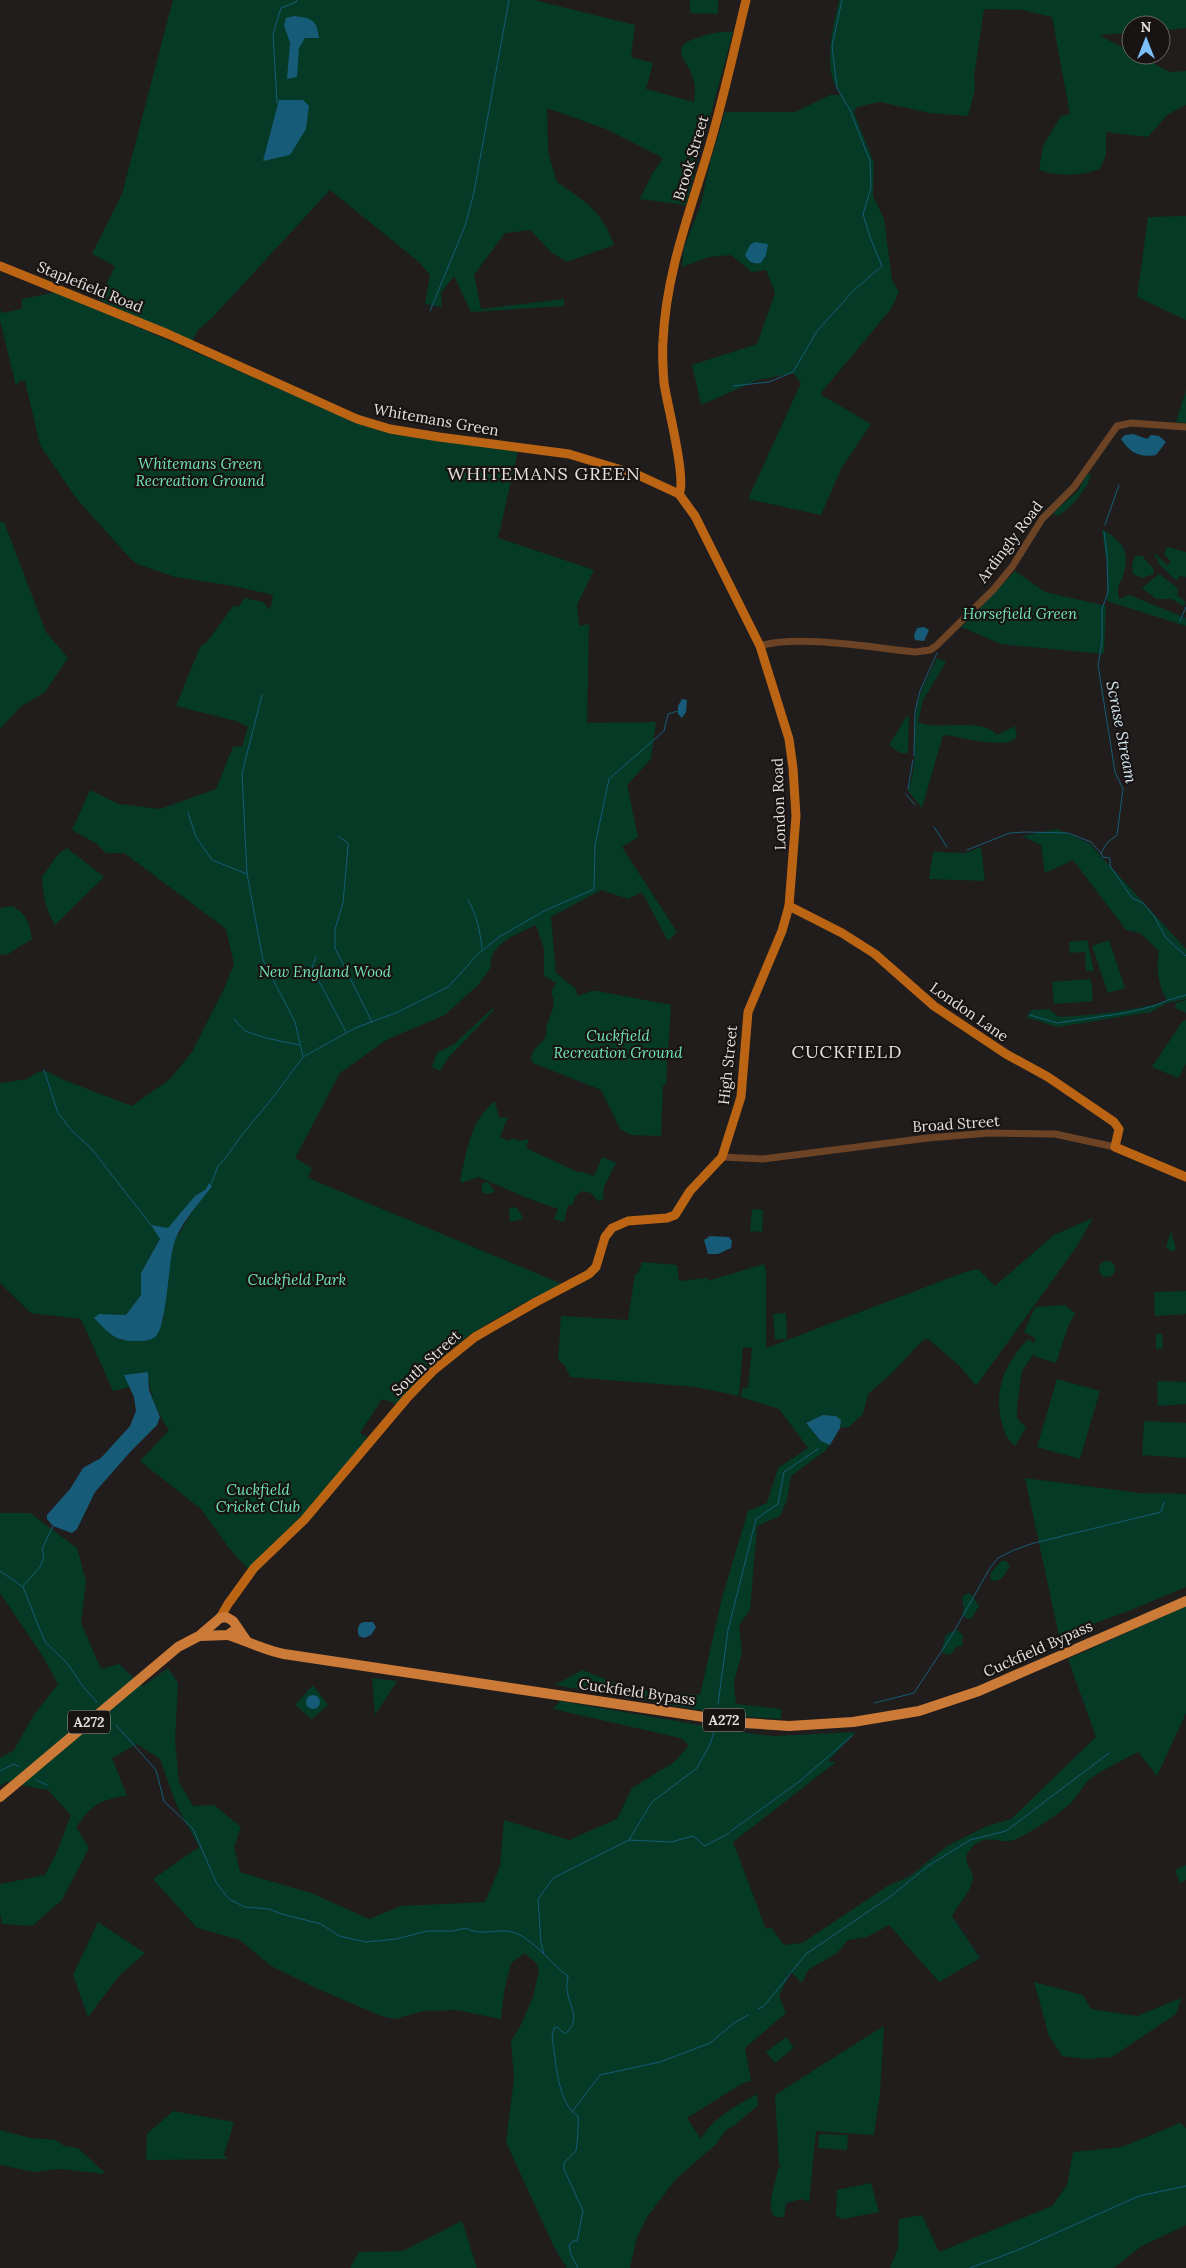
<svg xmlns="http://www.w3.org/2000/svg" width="1186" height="2268" font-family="Lora,serif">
	<rect width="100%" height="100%" fill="#211d1c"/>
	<g fill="#053a27" fill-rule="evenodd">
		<path d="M173 0H534L635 25 631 57 653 63 646 89 694 102C696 92 695 84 692 75 686 59 669 48 694 39 708 34 718 31 733 32L686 205 640 199 652 174 663 158 606 129 547 108 548 152 557 182C587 203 601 209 614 245L567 262 551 252 530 230 505 233 474 275 481 309 564 299V306L471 312 454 276 441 293 442 307 425 304 430 275 419 262 330 190 211 319 199 329 192 341 99 300 115 266 92 254 122 194Z"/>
		<polygon points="690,0 718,0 718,14 690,13"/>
		<path d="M839 0H1186V28L1161 31V25H1131V33L1099 35 1131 52V55H1137L1170 72 1186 71V105L1167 115 1148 137 1106 132V155L1100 169C1078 176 1060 177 1039 170L1043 146 1061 116 1070 114 1052 17 1023 10 984 9 974 77 975 90 968 116 930 113 880 102 857 107 854 112 874 163 873 196 884 219 892 280 899 292 891 309 820 394 871 424 841 469 821 515 748 499 801 383 793 373 758 380 701 405 692 365 757 344 775 293 766 270 752 272 731 255 709 257 682 267 684 247 700 207 711 159 725 112H795L830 95H841C821 71 833 27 839 0Z"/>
		<polygon points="1186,216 1186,320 1137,297 1148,217"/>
		<path d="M57 292 356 422 401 435 518 451 498 538 594 570 577 605 579 626 589 624 587 723 656 722 651 759 627 785 638 837 622 847 677 932 668 941 642 892 628 899 601 890 551 917 556 973 575 988 578 996 591 991H597L671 1005 666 1084 663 1086 661 1136 631 1135 620 1129 601 1090 533 1063 531 1059C533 1046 541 1046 546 1036 547 1033 546 1030 546 1028 549 1014 558 1007 551 992L556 983 544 976V949L536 925C518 934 488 943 491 967L479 984 445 1015 388 1039 340 1073 295 1158 312 1168 308 1178 562 1284C524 1303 483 1323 450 1350 431 1367 415 1387 396 1404L382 1399 360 1433 372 1440 254 1568H247L229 1548 201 1509 140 1461 169 1430C157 1413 149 1393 148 1372L125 1375 130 1387 113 1391 81 1319 31 1313 0 1283V1083L27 1079 38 1072 46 1071 64 1080 132 1106 170 1079 192 1052 223 991 234 964 226 929 124 853H106L97 844 72 830 90 790 119 804 160 809 216 789 233 747 242 746 248 727 236 721 176 706 200 647 206 643 234 605 239 607 244 598 263 602 270 610 273 595 233 586 175 577 137 564 130 558 76 498 40 445 25 381H20L16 386 0 320V309L2 313 22 309V299ZM209 1184 174 1242 166 1284 163 1321 148 1340H120L99 1314 126 1315 141 1295V1273L160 1239 195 1196 206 1189Z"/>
		<polygon points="1186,390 1186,423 1176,422"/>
		<path d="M1087 474H1090L1091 477C1083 493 1074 505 1058 516L1054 514V512L1078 491Z"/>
		<polygon points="0,522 4,522 46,632 68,658 45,692 20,707 0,729"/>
		<path d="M1102 529C1121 541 1131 550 1124 573 1120 586 1116 584 1119 599L1129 595 1186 618V626L1107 601V567Z"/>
		<polygon points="1167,547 1186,552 1186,577 1179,576 1179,579 1175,580 1160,565 1154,554 1156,554 1167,565 1171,562 1164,554"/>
		<polygon points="1135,556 1142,556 1153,568 1154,574 1142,578 1133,574 1132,565"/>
		<polygon points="1015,571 1045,592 1106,606 1104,654 1001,644 961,627"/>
		<polygon points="1159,574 1178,588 1177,595 1185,601 1185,607 1172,599 1156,599 1142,588"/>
		<path d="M937 658 946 662 923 700 918 722C940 732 979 716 997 735L1015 726 1017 737C1004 751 962 736 943 735L922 808 908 791C918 765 913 740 916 713 918 693 929 676 937 658Z"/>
		<polygon points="907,716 909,717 908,753 900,753 889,745"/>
		<path d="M1057 829 1089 843 1186 949V999L1167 1003 1151 1012 1057 1027 1026 1017 1031 1010 1049 1009 1059 1017C1095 1015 1132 1011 1167 1001 1158 984 1156 970 1159 951L1140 933 1126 930 1073 860 1045 873 1041 845 1022 836Z"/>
		<polygon points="981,847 985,881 929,879 933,852 966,853"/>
		<path d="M67 848 104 877 55 925C46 910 42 893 42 876 54 864 50 859 67 848Z"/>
		<path d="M12 906C26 913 30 924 32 939L8 954 0 955V908Z"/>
		<polygon points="1087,940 1094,971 1086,971 1085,952 1070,953 1069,942"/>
		<polygon points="1109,940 1125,988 1108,993 1092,946"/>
		<polygon points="1091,979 1093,1001 1054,1004 1052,982"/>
		<polygon points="1186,1000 1186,1013 1175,1008 1176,1003"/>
		<polygon points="493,1008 494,1010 448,1058 440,1071 432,1067 437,1053 454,1044"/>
		<polygon points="1186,1020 1186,1064 1178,1078 1152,1067 1182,1022"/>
		<path d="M495 1101 499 1118 508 1117 500 1137 510 1141 512 1138 520 1141 529 1139 526 1148 580 1173 581 1171 594 1176 602 1157 616 1163 604 1187 603 1200 598 1201 591 1193 582 1191 576 1196 572 1205H568L564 1222 554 1219 558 1209 527 1198 479 1177 461 1183C460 1177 462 1170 464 1163 469 1139 475 1117 495 1101Z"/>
		<polygon points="488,1182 495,1191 492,1193 484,1194 482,1191 482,1183"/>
		<polygon points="512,1207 517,1208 524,1219 510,1222 509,1210"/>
		<polygon points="752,1209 763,1210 762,1232 750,1231"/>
		<path d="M1093 1218 1075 1249 976 1386 960 1366 928 1339 923 1340 891 1374 868 1394 863 1414 849 1427 840 1428 841 1422 836 1416C824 1414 817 1418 806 1423L821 1441 830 1445 825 1451 791 1476 787 1500 780 1516 757 1526 750 1610 739 1625 742 1652 734 1682 736 1704 781 1709V1719L734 1716 555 1685 582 1670 631 1689 700 1695 722 1598 748 1511 767 1503 778 1468 808 1448 779 1409 741 1397 742 1388H748L752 1348 743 1347 739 1396 696 1387 570 1377 565 1366 558 1360 561 1316 628 1320 635 1274H638L642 1262 677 1265 679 1281 708 1278V1281L764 1264 766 1271V1348L965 1272 978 1269 995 1286 1054 1235Z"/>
		<polygon points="1171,1231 1176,1249 1171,1252 1166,1247"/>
		<circle cx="1107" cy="1269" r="8"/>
		<polygon points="1186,1291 1186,1314 1155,1316 1154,1292"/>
		<path d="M1065 1305 1075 1313 1068 1327 1056 1363 1034 1356V1353L1022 1371 1017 1405V1418L1026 1428 1015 1446C1006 1439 1004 1431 1001 1420 994 1387 1006 1363 1028 1339L1035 1343V1338L1024 1332 1035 1307Z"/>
		<polygon points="786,1313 787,1339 775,1339 773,1314"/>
		<polygon points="1156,1334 1162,1334 1163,1348 1156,1349"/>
		<polygon points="1057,1379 1100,1391 1080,1459 1037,1447"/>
		<polygon points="1157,1381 1186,1382 1186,1404 1158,1406"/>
		<polygon points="1144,1421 1186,1423 1186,1458 1142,1455"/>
		<polygon points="1025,1478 1139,1493 1186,1494 1186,1587 1126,1612 1059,1636"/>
		<path d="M0 1513H30L77 1548 86 1581 81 1623 101 1669 119 1664 143 1686 168 1668 178 1683 175 1741 179 1782 193 1806 214 1805 241 1827 234 1847 240 1872 311 1893 369 1919 401 1906 485 1902 500 1866 504 1820 569 1840 617 1819 632 1788 674 1762 689 1745 680 1738 553 1709 560 1701 740 1732 773 1736 856 1732 828 1761 836 1762 733 1842 766 1929 771 1927 784 1945 802 1943 886 1887 910 1876 947 1846 987 1826 1011 1819 1096 1737 1068 1659 1186 1606V1713L1157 1776 1138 1752C1123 1760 1106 1768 1091 1778 1084 1784 1078 1795 1072 1802 1063 1811 1026 1836 1014 1840 1000 1845 984 1830 969 1851 962 1860 971 1868 973 1876 974 1888 958 1905 952 1916L980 1958 939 1982 889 1925 867 1937 848 1940 837 1953 808 1970 802 1983 791 1972 779 1996 786 2013 745 2048 751 2081 743 2083 687 2118 701 2139C712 2118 738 2105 757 2094L758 2105 734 2126 727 2129 716 2144 676 2179 647 2217 637 2237 630 2268H567L554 2247 506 2142 514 2079 511 2041 520 2027 533 1997 539 1971 537 1964 525 1953 511 1963 504 1992 501 2019 456 2010 423 2011 395 2019 381 2016 318 1989 271 1966 240 1940 197 1928 153 1879 199 1847 177 1806 160 1759 137 1744 112 1758 127 1796C100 1799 91 1806 76 1827L89 1848 62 1900 32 1926 2 1924 0 1913V1884L45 1875 56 1854 71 1815 48 1790 6 1782 0 1786V1758L14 1750 33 1716 58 1684 42 1655 0 1593Z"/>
		<polygon points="1001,1561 1006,1561 1010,1566 1002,1578 996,1581 991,1580 990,1574"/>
		<polygon points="968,1593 972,1595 979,1606 971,1619 967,1619 962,1614 964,1609 962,1597"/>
		<polygon points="958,1630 963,1636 962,1646 956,1647 952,1653 947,1655 943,1653 942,1649 946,1634"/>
		<polygon points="372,1678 397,1681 375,1715"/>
		<polygon points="313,1685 328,1705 312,1719 295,1705"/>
		<polygon points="1186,1865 1186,1880 1180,1883 1175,1870"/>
		<polygon points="98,1922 145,1953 119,1976 88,2017 73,1975"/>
		<polygon points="1034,1982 1083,1995 1091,2009 1137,2016 1181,1998 1176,2014 1112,2057 1087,2059 1062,2056 1049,2036"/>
		<path d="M882 2027H884L880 2093 874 2135 816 2131 809 2202 802 2199 786 2203 784 2217H775C765 2206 776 2183 778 2169L781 2166 779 2164 775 2095Z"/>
		<polygon points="786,2037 794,2048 775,2063 766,2052"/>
		<polygon points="173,2111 234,2122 224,2155 228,2159 146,2160 147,2134"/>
		<polygon points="1180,2123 1186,2128 1186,2225 1140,2247 1114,2268 890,2268 898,2248 899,2219 922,2215 939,2252 1052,2206 1067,2185 1073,2152 1122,2147"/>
		<polygon points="0,2130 31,2138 56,2140 64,2146 78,2148 106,2174 59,2169 35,2172 0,2165"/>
		<polygon points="819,2134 848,2135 847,2150 818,2148"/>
		<polygon points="871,2183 879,2212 843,2219 836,2216 837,2190"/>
		<polygon points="462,2221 477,2268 350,2268 359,2252 403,2251"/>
	</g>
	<g fill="#165c79">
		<path d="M294 16C312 18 317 20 319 38H305L299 48 297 77 287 79 290 43 284 25 286 18Z"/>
		<polygon points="279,100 303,100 309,106 306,129 290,155 263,161"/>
		<path d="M755 242 768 244 766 255 761 263C752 264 749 262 745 255L750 245Z"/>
		<path d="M1133 434 1147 439 1151 435 1159 436 1166 442 1156 455C1140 458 1130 453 1121 439L1125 435Z"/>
		<polygon points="924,627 929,630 924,641 915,640 914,635 917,628"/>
		<polygon points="682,699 687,700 686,712 682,718 678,714 678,706"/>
		<path d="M209 1183 212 1186C200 1203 180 1223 174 1244 168 1263 167 1328 155 1337 149 1341 143 1341 136 1341 114 1341 109 1333 94 1318L99 1314 126 1315 141 1295V1273L160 1239 151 1225 168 1228 195 1196 206 1189Z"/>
		<polygon points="710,1236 729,1237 732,1241 731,1248 718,1254 708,1254 704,1240"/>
		<polygon points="148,1372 149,1390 160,1417 157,1425 131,1451 95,1492 77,1529 72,1533 53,1526 47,1519 47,1515 70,1489 83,1468 101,1458 130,1426 136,1411 134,1397 124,1375"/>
		<polygon points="823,1415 836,1416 841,1420 840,1428 830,1445 821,1441 806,1423"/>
		<path d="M363 1622H373L376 1627 371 1635 364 1638 359 1636C357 1631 357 1625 363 1622Z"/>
		<circle cx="313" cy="1702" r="7"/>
	</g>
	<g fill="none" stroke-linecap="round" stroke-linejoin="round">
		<g stroke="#165c79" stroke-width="1">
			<polyline points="277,103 273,34 281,8 296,2 297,0"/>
			<polyline points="430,311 465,226 474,192 509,0"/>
			<polyline points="733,386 769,382 793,372 817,331 854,290 882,266 870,237 863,214 871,188 870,161 850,110 837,88 832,46 842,0"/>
			<polyline points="1105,525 1119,485"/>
			<polyline points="1104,532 1107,555 1108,592 1102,609 1102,642 1098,665 1115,772 1123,789 1117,835 1107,843 1101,853 1103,857 1110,858 1110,866 1132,898 1143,903 1154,916 1166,938 1186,956"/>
			<polyline points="1180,621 1186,607"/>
			<polyline points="262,695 242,773 247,874 263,960 295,1022 303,1056"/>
			<polyline points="914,756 915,711 920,691 937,653"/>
			<polyline points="908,789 913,760"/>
			<polyline points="906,794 915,805"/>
			<polyline points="188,813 196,837 212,860 247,874"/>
			<polyline points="934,827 947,847"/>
			<polyline points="338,836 348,843 348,847 343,903 335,929 335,948 372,1022"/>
			<polyline points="967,850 1010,833 1025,832 1068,833 1091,842 1101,853"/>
			<path d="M468 900C477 915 480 931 482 949"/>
			<polyline points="316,957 312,968 346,1032"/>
			<polyline points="1030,1015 1057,1023 1125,1013 1154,1006 1168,1000 1186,995"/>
			<polyline points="234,1019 245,1031 266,1038 299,1045"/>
			<polyline points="44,1070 58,1113 72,1131 90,1147 151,1225"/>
			<polyline points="211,1184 218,1166 227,1156 241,1136 271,1100 303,1057 355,1028 398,1012 448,987 478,954 499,937 544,911 594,889 595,845 609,779 664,731 668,714 678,711"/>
			<polyline points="0,1571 23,1587 45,1642 67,1663 84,1688 97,1702"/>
			<polyline points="23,1586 40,1567 44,1557 42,1549 53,1526"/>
			<polyline points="874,1703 914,1693 952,1635 990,1568 998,1558 1014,1550 1034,1543 1161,1512 1164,1502"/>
			<polyline points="718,1704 728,1630 756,1519 778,1504 784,1472 818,1449"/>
			<path d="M116 1725 156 1770 164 1801 193 1829 217 1884 229 1899 245 1907 269 1909 282 1914 321 1924 339 1936 366 1942 396 1939 427 1931H453L466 1928C480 1937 496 1928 512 1932 532 1937 551 1964 568 1976 568 1980 566 1984 567 1988 568 2007 583 2018 565 2034L557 2027 554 2028 552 2037C556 2059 557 2104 578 2116 579 2122 577 2145 576 2151L564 2163V2169L583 2211 577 2241H573L569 2245 571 2255 578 2268"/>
			<polyline points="0,1771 14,1764 19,1767"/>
			<polyline points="36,1780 47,1785"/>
			<polyline points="731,1831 800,1781 853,1735"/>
			<polyline points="629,1840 652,1802 697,1768 711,1742 714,1731"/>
			<polyline points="544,1954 541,1943 538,1899 553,1878 629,1840 671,1842 693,1836 705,1846 729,1833"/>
			<polyline points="758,2009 764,2006 806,1954 891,1896 928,1866 970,1840 1006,1831 1109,1753"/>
			<polyline points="572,2112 600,2075 660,2062 710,2043 734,2023 748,2015"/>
			<polyline points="970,2268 1018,2250 1139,2196 1186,2186"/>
		</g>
		<g stroke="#6c4324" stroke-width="7">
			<path d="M760 646C796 634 875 648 915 652L930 650 936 646 993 590 1012 567 1042 519 1074 487 1117 426 1131 423 1186 427"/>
			<polyline points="722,1157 763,1159 928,1138 989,1133 1055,1134 1115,1147"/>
		</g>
		<g stroke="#ba6414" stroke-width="9">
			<polyline points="0,266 168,334 357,419 390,429 439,437 569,454 638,475 679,494 695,516 760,646 789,739 793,768 796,816 789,906 782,931 748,1012 741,1097 722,1157 690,1191 675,1215 667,1218 628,1221 612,1228 605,1237 596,1267 589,1274 536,1302 475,1337 434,1370 407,1398 304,1520 254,1568 228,1604 220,1618"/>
			<path d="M679 494C687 480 667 404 664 383 663 369 662 355 663 341 666 273 689 215 708 151 723 101 734 50 746 0"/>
			<polyline points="789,906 842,933 875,954 934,1006 1006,1054 1048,1077 1114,1122 1119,1129 1115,1147 1186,1177"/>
		</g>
		<g stroke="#cc7a38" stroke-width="10">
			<path d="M228 1635C247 1641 264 1650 284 1654L744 1723 789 1726 853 1722 919 1711 979 1691 1186 1601"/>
			<polyline points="200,1636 228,1635 232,1632"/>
			<polyline points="0,1797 178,1647 199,1636 220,1618 226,1617 233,1621 246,1640"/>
		</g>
	</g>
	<g text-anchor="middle" stroke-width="4.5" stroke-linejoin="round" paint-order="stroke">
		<g fill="#181413" stroke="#a6a3a2" stroke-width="1">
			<rect x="703" y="1708.5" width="42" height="23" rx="4"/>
			<rect x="68" y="1710.5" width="42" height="23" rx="4"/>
		</g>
		<g font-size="14" font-weight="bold" fill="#e3e0df">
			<text x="724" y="1725">A272</text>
			<text x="89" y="1727">A272</text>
		</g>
		<g font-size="15" fill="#e3e0df" stroke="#181413">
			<text transform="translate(691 158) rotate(-73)" y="5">Brook Street</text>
			<text transform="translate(90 287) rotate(22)" y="5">Staplefield Road</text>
			<text transform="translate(436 420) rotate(10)" y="5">Whitemans Green</text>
			<text transform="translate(1010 542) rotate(-53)" y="5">Ardingly Road</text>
			<text transform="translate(779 804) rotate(-92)" y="5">London Road</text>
			<text transform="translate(969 1012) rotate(35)" y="5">London Lane</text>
			<text transform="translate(728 1065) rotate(-84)" y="5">High Street</text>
			<text transform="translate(956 1124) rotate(-4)" y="5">Broad Street</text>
			<text transform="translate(426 1363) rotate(-43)" y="5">South Street</text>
			<text transform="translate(1038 1649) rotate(-24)" y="5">Cuckfield Bypass</text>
			<text transform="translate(637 1692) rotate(8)" y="5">Cuckfield Bypass</text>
		</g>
		<g font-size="15" font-style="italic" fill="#70e7b4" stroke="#181413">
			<text x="200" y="469">Whitemans Green<tspan x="200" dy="17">Recreation Ground</tspan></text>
			<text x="1020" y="619">Horsefield Green</text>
			<text x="325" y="977">New England Wood</text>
			<text x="618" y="1041">Cuckfield<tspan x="618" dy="17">Recreation Ground</tspan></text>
			<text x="297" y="1285">Cuckfield Park</text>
			<text x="258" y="1495">Cuckfield<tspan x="258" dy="17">Cricket Club</tspan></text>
		</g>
		<g font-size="16" font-style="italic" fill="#d3e7f2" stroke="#181413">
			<text transform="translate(1122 732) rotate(79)" y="6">Scrase Stream</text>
		</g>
		<g font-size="18" letter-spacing="1" fill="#e7e1df" stroke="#181413">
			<text x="544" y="480">WHITEMANS GREEN</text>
			<text x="847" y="1058">CUCKFIELD</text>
		</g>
	</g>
	<g transform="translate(1146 40)"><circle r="24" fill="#181413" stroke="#696665"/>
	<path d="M0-4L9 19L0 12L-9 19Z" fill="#7cbef9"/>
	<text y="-8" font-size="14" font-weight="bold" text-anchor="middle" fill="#e3e0df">N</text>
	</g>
</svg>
